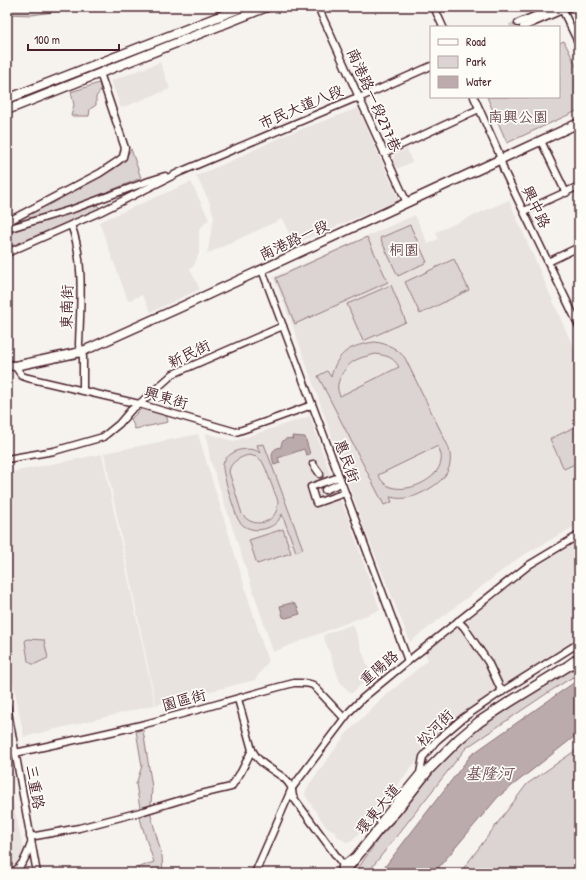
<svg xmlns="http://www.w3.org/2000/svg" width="586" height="880" font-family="'Patrick Hand','LXGW WenKai TC',sans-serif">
	<rect width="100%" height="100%" fill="#f6f3ef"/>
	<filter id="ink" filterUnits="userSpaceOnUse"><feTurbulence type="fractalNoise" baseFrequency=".025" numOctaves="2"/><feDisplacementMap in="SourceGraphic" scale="8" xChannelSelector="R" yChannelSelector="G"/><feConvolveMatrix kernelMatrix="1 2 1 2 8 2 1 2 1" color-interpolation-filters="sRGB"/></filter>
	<g filter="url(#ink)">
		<g fill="#e9e3e0">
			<polygon points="160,62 170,89 121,108 111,81"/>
			<polygon points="358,108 399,200 294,244 282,219 207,254 214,217 209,201 196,176 233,160 283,136"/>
			<polygon points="407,149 412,162 397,169 393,159 394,155"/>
			<polygon points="191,182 209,219 199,230 199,253 194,266 190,269 200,289 151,312 142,295 128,301 99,222"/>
			<polygon points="509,200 567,333 579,358 579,524 520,557 410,642 362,522 293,327 273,277 415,215 428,244 438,239 436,232"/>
			<polygon points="310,416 332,479 349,520 380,610 273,652 210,459 206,433 234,441"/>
			<polygon points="198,434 268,662 255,680 156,705 104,453"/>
			<polygon points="102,454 155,705 24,737 7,653 7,473"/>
			<polygon points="579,539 579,641 566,649 449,732 414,764 396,787 397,790 368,828 365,827 351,842 346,842 337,836 334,831 326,827 305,795 306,790 310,783 346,734 378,702 428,660 424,651 515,580"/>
			<polygon points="353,624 371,676 351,694 340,682 323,635"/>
			<polygon points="7,767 12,798 24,851 19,861 7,869"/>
		</g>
		<g fill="#dcd4d2" stroke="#937a7e" fill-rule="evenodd">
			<polygon points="7,7 86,7 32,15 7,14"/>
			<polygon points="564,41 579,72 579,110 507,143 487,97 559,97 559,43"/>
			<polygon points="99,83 101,90 96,97 96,105 90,109 89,116 71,116 74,105 71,92"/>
			<polygon points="131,149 141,178 88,200 13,224 13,221 114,169 124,161"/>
			<polygon points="97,205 99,207 99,209 7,248 7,233"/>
			<polygon points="410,225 427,262 398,276 380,238"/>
			<polygon points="367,237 388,282 295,324 276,278"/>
			<polygon points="454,259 469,290 420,314 405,282"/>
			<polygon points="391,285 406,322 363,341 347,304"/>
			<path d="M375 342C388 344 397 348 405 358L448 446C455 466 446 479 429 489 417 496 405 501 390 497L392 502 384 505 318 376 327 371 331 377C337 352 351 345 375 342ZM376 354C388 356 393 357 399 367L340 396C337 389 337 385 340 378 349 360 358 358 376 354ZM438 446C440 451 442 456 441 461 438 479 412 491 395 488 387 487 382 482 378 475Z"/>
			<polygon points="142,408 166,414 168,422 135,429 131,419"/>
			<polygon points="579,425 579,462 564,469 550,439"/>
			<path d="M264 444 303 549 296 552 282 514C280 517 279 520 277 522 266 533 243 533 237 517 234 509 221 470 223 464 225 457 233 452 239 450 246 449 254 448 260 453L257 445ZM249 455 257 457 262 461C267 470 270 481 274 491 275 494 278 499 278 503 278 504 277 507 277 509 272 525 252 528 242 514L229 472C230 462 240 457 249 455Z"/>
			<polygon points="283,529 291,553 257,564 249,540"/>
			<polygon points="27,639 44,640 48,658 35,664 32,664 28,661 25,641"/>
			<polygon points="579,661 579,673 549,692 466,748 373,866 369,873 355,873 385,829 409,796 469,735 514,702"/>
			<polygon points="143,730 152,787 151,805 140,808 136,784 142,766 136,731"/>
			<polygon points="579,748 579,873 460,873 527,784"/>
			<polygon points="150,812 162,856 163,873 141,873 137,868 154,862 146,839 139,815"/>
		</g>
		<g fill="#bbabac" stroke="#8e7378">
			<path d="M292 436 305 437 310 454 306 455 304 449 278 458 280 463 274 465C272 457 269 449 281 447 281 440 286 437 293 439Z"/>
			<path d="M291 603C297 603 298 609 300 614L286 618 283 617 280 606Z"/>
			<polygon points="579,679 579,733 498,797 434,873 380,873 471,755"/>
		</g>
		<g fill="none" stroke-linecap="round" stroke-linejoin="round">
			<polyline stroke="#d4c9c8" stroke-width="6" stroke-dasharray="6 3" stroke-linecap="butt" points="510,27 518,23"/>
			<g stroke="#4a1f2b" stroke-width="9">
				<g id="minor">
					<polyline points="318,7 407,203"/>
					<polyline points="434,7 443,27"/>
					<polyline points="561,7 579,44"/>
					<polyline points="518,23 556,7"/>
					<polyline points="523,27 569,7"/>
					<polyline points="474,97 498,151 504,171 579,326"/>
					<polyline points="541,141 566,193"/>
					<polyline points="384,153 479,109"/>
					<polyline points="524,211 579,186"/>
					<polyline points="7,222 100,173 118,161 123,157 125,148 100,73"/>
					<path d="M71 225C85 260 80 307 79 345L83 357V390"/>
					<polyline points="7,229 73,209 149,181 165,176"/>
					<polyline points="7,253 100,212 180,172 353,99 359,98 431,66"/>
					<polyline points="548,262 579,247"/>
					<polyline points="262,270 408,661"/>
					<polyline points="15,366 22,376 28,378 139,404 236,432 268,421 312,405"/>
					<polyline points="7,459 54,451 103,437 119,424 131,410 139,404 173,374 283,326"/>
					<polyline points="313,464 320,474"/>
					<polyline points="339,477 311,487 316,503 345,493"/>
					<polyline points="325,490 341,483"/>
					<polyline points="458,621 464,627 488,662 502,692"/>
					<path d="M238 699 252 750C259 764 272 769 284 778 287 781 290 785 292 788"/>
					<polyline points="7,706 37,873"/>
					<path d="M15 753C57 744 99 735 141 725 192 712 243 696 294 683 302 683 307 682 313 685L344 718"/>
					<polyline points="292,790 293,797 343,865 352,858"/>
					<polyline points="380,822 420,773 423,757 436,741 463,718 498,694 579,643"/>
					<polyline points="30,837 79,828 144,811 197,795 231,787 241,772 252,750"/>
					<path d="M12 873C24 865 26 856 31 844"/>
					<polyline points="255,873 292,788 350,711 363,698 408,661 529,565 579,535"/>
					<polyline points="339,873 343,865"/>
				</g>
			</g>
			<g stroke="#4a1f2b" stroke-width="11">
				<g id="major">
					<polyline points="7,99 243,7"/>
					<polyline points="7,110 267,7"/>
					<polyline points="7,365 15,366 81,352 181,307 579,123"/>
				</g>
			</g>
			<g stroke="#4a1f2b" stroke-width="12">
				<polyline id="highway" points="345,873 349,866 378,830 396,811 430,768 459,739 479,722 508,703 568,666 579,658"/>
			</g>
			<use href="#minor" stroke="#fdfcf7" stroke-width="6"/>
			<use href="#major" stroke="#fdfcf7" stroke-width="8"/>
			<use href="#highway" stroke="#fdfcf7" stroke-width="9"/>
		</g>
	</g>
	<g text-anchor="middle" stroke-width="3.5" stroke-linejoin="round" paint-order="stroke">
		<g font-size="15" fill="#4a1f2b" stroke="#fdfcf7">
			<text transform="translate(374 100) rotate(66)" y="5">南港路一段277巷</text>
			<text transform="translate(301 107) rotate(-23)" y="5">市民大道八段</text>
			<text transform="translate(536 207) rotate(64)" y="5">興中路</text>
			<text transform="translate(294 240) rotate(-25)" y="5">南港路一段</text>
			<text transform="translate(67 307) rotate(-89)" y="5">東南街</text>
			<text transform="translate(189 354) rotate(-26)" y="5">新民街</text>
			<text transform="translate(166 398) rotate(16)" y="5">興東街</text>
			<text transform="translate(347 461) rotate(70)" y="5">惠民街</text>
			<text transform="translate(379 668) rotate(-40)" y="5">重陽路</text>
			<text transform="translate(184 700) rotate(-15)" y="5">園區街</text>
			<text transform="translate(435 728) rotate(-45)" y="5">松河街</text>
			<text transform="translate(35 787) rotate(80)" y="5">三重路</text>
			<text transform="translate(378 809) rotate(-50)" y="5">環東大道</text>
		</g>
		<g font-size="15" fill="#6e4c55" stroke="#fdfcf7">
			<text x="518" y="122">南興公園</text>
			<text x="404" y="255">桐園</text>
		</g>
		<g font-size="16" font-style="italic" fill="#725058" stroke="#fdfcf7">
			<text x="489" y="779">基隆河</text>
		</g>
	</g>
	<rect width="586" height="880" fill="none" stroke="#fdfcf7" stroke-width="24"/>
	<rect x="12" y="12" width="562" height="856" fill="none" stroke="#4a1f2b" stroke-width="1.5" filter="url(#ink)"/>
	<rect x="430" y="26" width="130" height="72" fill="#fdfcf7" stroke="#b5a4a5"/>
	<rect x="438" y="39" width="20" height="6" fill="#fdfcf7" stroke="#b5a4a5"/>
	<text x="466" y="46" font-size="12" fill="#4a1f2b">Road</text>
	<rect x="438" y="56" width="20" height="12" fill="#dcd4d2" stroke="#b5a4a5"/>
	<text x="466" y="66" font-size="12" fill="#4a1f2b">Park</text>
	<rect x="438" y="76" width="20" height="12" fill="#bbabac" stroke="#b5a4a5"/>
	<text x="466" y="86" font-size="12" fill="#4a1f2b">Water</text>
	<path d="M28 44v6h91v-6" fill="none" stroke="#4a1f2b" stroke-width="2"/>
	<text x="34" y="44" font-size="12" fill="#4a1f2b" stroke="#fdfcf7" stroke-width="3" paint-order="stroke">100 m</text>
</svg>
